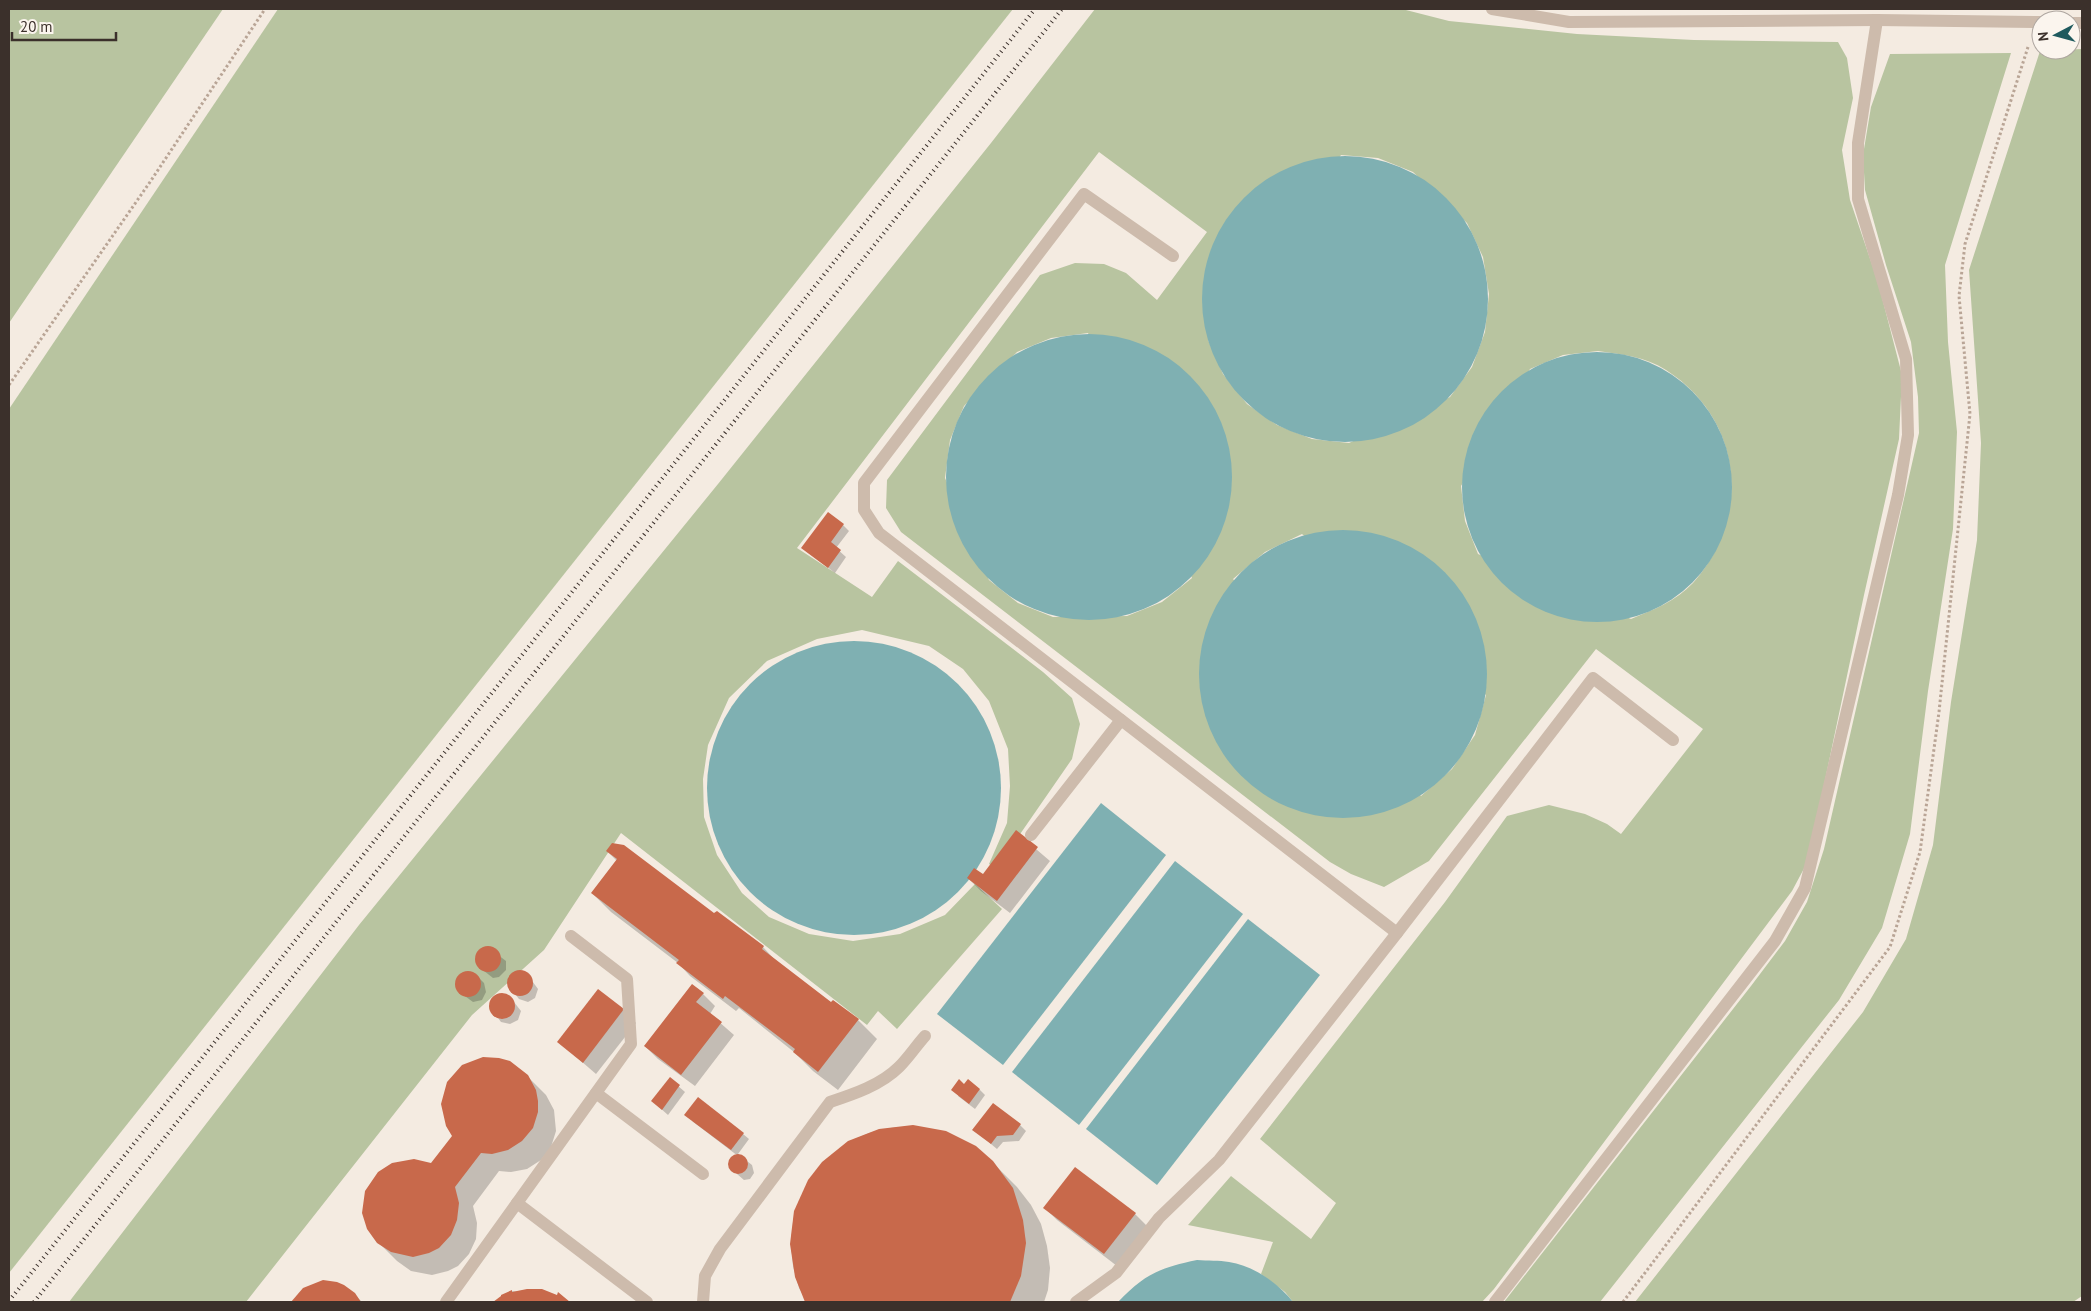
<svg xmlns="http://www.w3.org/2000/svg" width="2091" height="1311" font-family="'PT Sans',sans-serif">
	<rect width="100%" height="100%" fill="#f4ebe1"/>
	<g fill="#b8c4a0" fill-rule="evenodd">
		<polygon points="9,9 223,9 9,323"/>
		<polygon points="278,9 1013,9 9,1273 9,409"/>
		<path d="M1095 9H1402L1449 21 1577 34 1694 40 1838 42 1847 58 1853 98 1842 150 1850 200 1878 282 1902 375 1899 439 1864 595 1808 861 1792 891 1494 1289 1482 1302H1293L1285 1292 1261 1274 1273 1242 1188 1225 1231 1176 1311 1239 1336 1203 1260 1139 1445 902 1507 816 1549 805 1585 814 1607 824 1621 834 1703 729 1596 649 1429 861 1384 887 1351 874 1330 862 901 532 886 508 887 480 1040 275 1075 263 1104 264 1126 273 1157 300 1207 232 1099 152 797 548 872 597 898 561 1043 672 1072 698 1080 724 1072 759 996 869 989 864 1007 823 1010 786 1008 749 989 701 963 669 929 646 862 630 817 639 767 661 729 698 708 745 703 779 704 817 717 855 742 893 769 917 809 934 853 941 900 934 945 915 975 884 1002 909 897 1029 878 1011 867 1025 621 833 544 950 472 1015 246 1302H69L359 925 718 484 991 143ZM1341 155 1378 158 1413 172 1467 223 1483 257 1489 294 1485 332 1472 367 1450 397 1349 443 1312 439 1277 425 1247 404 1223 374 1208 340ZM1088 333 1192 578 1162 602 1127 616 1053 617 1018 603 989 580 945 478 950 440 964 406 1017 352 1051 338ZM1598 351C1621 354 1646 357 1666 370 1743 419 1752 517 1693 583 1676 601 1653 610 1631 619L1478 554 1465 521 1461 486 1530 369 1563 355ZM1302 534 1486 695 1475 735 1452 769 1421 796 1233 579 1265 552Z"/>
		<polygon points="2082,49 2082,1296 2073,1302 1635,1302 1863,1012 1906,939 1933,845 1951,702 1977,540 1981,443 1969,270 2040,51"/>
		<polygon points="2011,53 1945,265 1948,342 1957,432 1953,529 1928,691 1910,834 1882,928 1839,1000 1600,1302 1504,1302 1751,986 1785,941 1807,902 1824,849 1919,433 1918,397 1911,342 1886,265 1865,190 1863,155 1871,107 1890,54"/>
	</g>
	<g fill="#7fb0b2">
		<circle cx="1345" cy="299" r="143"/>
		<circle cx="1089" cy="477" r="143"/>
		<circle cx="1597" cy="487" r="135"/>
		<circle cx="1343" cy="674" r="144"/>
		<circle cx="854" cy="788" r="147"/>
		<polygon points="1101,803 1166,855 1003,1065 937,1014"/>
		<polygon points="1175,861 1243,914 1079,1125 1012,1072"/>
		<polygon points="1248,919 1320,975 1157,1185 1086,1129"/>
		<path d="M1197 1260C1208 1261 1219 1260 1229 1262 1254 1266 1278 1283 1293 1302H1118C1145 1274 1159 1268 1197 1260Z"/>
	</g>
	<g fill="#0003">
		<polygon points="843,525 849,531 836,548 846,557 835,573 803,548"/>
		<polygon points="1016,832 1050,861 1010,913 981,891 968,878 983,876"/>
		<polygon points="607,851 715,916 763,947 775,960 831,1004 834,1001 858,1020 877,1039 838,1090 813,1071 794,1052 739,1008 736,1011 690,976 678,963 611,912 592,893 617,861"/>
		<polygon points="489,948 506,961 506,970 499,977 493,978 479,967 476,958 480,950"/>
		<polygon points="518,971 527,974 538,989 535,998 528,1002 519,999 508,985 510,976"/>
		<polygon points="469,972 477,976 484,983 486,992 482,1000 473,1002 458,991 456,983 460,975"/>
		<polygon points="501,994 510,997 521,1011 518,1020 510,1024 501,1022 490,1007 493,998"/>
		<polygon points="703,994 715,1006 710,1014 734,1035 695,1086 658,1059 645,1046"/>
		<polygon points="623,1010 636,1023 596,1074 559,1042"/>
		<polygon points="527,1076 546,1095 554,1110 556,1131 551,1147 541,1160 527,1169 511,1172 499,1171 473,1206 477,1223 476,1239 469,1254 458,1266 448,1271 432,1275 411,1271 397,1261 378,1242 431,1165"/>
		<polygon points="670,1079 685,1092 668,1115 659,1107"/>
		<polygon points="965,1085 979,1089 985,1095 975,1109 958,1096"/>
		<polygon points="692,1121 743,1134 749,1139 738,1154 752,1165 754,1173 750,1179 744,1180 730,1168 729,1164 731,1159 738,1156"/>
		<polygon points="1020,1125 1026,1131 1019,1141 1003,1142 997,1149 974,1130"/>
		<polygon points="913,1126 992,1162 1017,1187 1031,1205 1041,1224 1047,1246 1050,1268 1048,1290 1044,1302 807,1302 799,1288 793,1266 791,1244 793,1222 799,1201 848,1142 869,1133 890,1128"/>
		<polygon points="1045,1208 1135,1214 1147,1226 1117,1266 1057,1220"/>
		<polygon points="304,1289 349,1289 362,1302 293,1302"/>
		<polygon points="511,1291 557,1296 559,1294 567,1302 496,1302"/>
	</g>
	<g fill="#c8694b">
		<polygon points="828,512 844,524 831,542 841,550 828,568 801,548"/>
		<polygon points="1016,830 1038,847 997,901 967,878 974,868 983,874"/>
		<polygon points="612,843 624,845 714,913 717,911 764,946 762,949 831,1002 833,1000 859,1019 818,1072 793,1052 795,1049 725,996 723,999 676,963 679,960 591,893 617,859 606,851"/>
		<circle cx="488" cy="959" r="13"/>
		<circle cx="520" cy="983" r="13"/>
		<circle cx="468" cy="984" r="13"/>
		<polygon points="692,984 704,993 696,1002 722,1022 681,1075 644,1046"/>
		<polygon points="598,989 624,1009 583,1063 557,1042"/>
		<circle cx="502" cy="1006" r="13"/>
		<polygon points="483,1057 499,1058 510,1061 528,1075 536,1090 538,1101 538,1112 533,1128 522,1141 508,1150 492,1154 481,1153 455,1187 459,1203 457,1220 451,1235 439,1248 429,1253 413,1257 391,1252 377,1243 367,1229 362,1213 365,1191 378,1172 392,1163 414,1159 431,1163 452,1136 446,1126 441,1104 447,1082 462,1065"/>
		<polygon points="670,1077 680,1085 662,1110 651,1101"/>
		<polygon points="959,1079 964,1084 968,1079 980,1089 969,1104 951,1090"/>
		<polygon points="698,1097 744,1133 731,1150 684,1115"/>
		<polygon points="993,1103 1021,1124 1013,1135 997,1136 991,1144 972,1130"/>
		<polygon points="913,1125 946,1131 976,1146 993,1161 1013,1188 1023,1220 1026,1243 1021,1276 1010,1302 805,1302 795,1277 790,1244 794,1211 808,1180 822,1162 848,1141 879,1129"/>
		<circle cx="738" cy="1164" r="10"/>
		<polygon points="1075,1167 1136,1213 1104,1254 1043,1208"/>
		<polygon points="323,1280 337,1282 344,1285 355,1293 361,1302 291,1302 303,1288"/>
		<polygon points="527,1289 542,1289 557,1295 558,1292 570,1302 493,1302 501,1296 501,1295 512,1290 512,1292"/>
	</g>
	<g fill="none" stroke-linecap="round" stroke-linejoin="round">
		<g stroke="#b9a596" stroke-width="3" stroke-dasharray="2.5 2.5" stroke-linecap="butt">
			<polyline points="9,385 150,182 265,9"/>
			<polyline points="1623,1302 1890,947 1920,852 1939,712 1970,414 1959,296 1965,244 2028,47"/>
		</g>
		<g stroke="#cdbbac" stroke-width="12">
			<polyline points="1173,256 1084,194 864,483 864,510 879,533 1397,933"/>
			<polyline points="1031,835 1121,720"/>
			<polyline points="596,1093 703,1174"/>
			<polyline points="517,1203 647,1302"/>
			<polyline points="446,1302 631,1044 627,979 571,936"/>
			<path d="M703 1302 705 1276 720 1249 830 1102C854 1094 881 1085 899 1067 909 1057 916 1046 925 1036"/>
			<polyline points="1076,1302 1116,1273 1159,1218 1219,1160 1397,933 1593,678 1673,740"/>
			<polyline points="1495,1302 1775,941 1805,888 1898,495 1908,435 1906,359 1858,199 1858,143 1877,20"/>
		</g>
		<g stroke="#cdbbac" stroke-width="12">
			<polyline points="1492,9 1569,22 1877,20 2041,22"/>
			<polyline points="2071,23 2082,23"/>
		</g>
		<g stroke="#3b302b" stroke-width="4" stroke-dasharray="1 4" stroke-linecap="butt">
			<polyline points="9,1301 1035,9"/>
			<polyline points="34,1302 1062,9"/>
		</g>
	</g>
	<rect width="2091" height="1311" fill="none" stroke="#3b302b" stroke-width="20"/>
	<g transform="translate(2056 35) rotate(264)"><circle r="24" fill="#fbf5ee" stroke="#aea6a0"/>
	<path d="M0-4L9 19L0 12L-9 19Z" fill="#1f5a5e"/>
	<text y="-8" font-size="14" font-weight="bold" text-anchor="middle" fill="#3b302b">N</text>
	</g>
	<path d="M12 32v8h104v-8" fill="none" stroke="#3b302b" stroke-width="2.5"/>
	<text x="20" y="32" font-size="15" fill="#3b302b" stroke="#fbf5ee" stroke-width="4" paint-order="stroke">20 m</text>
</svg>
